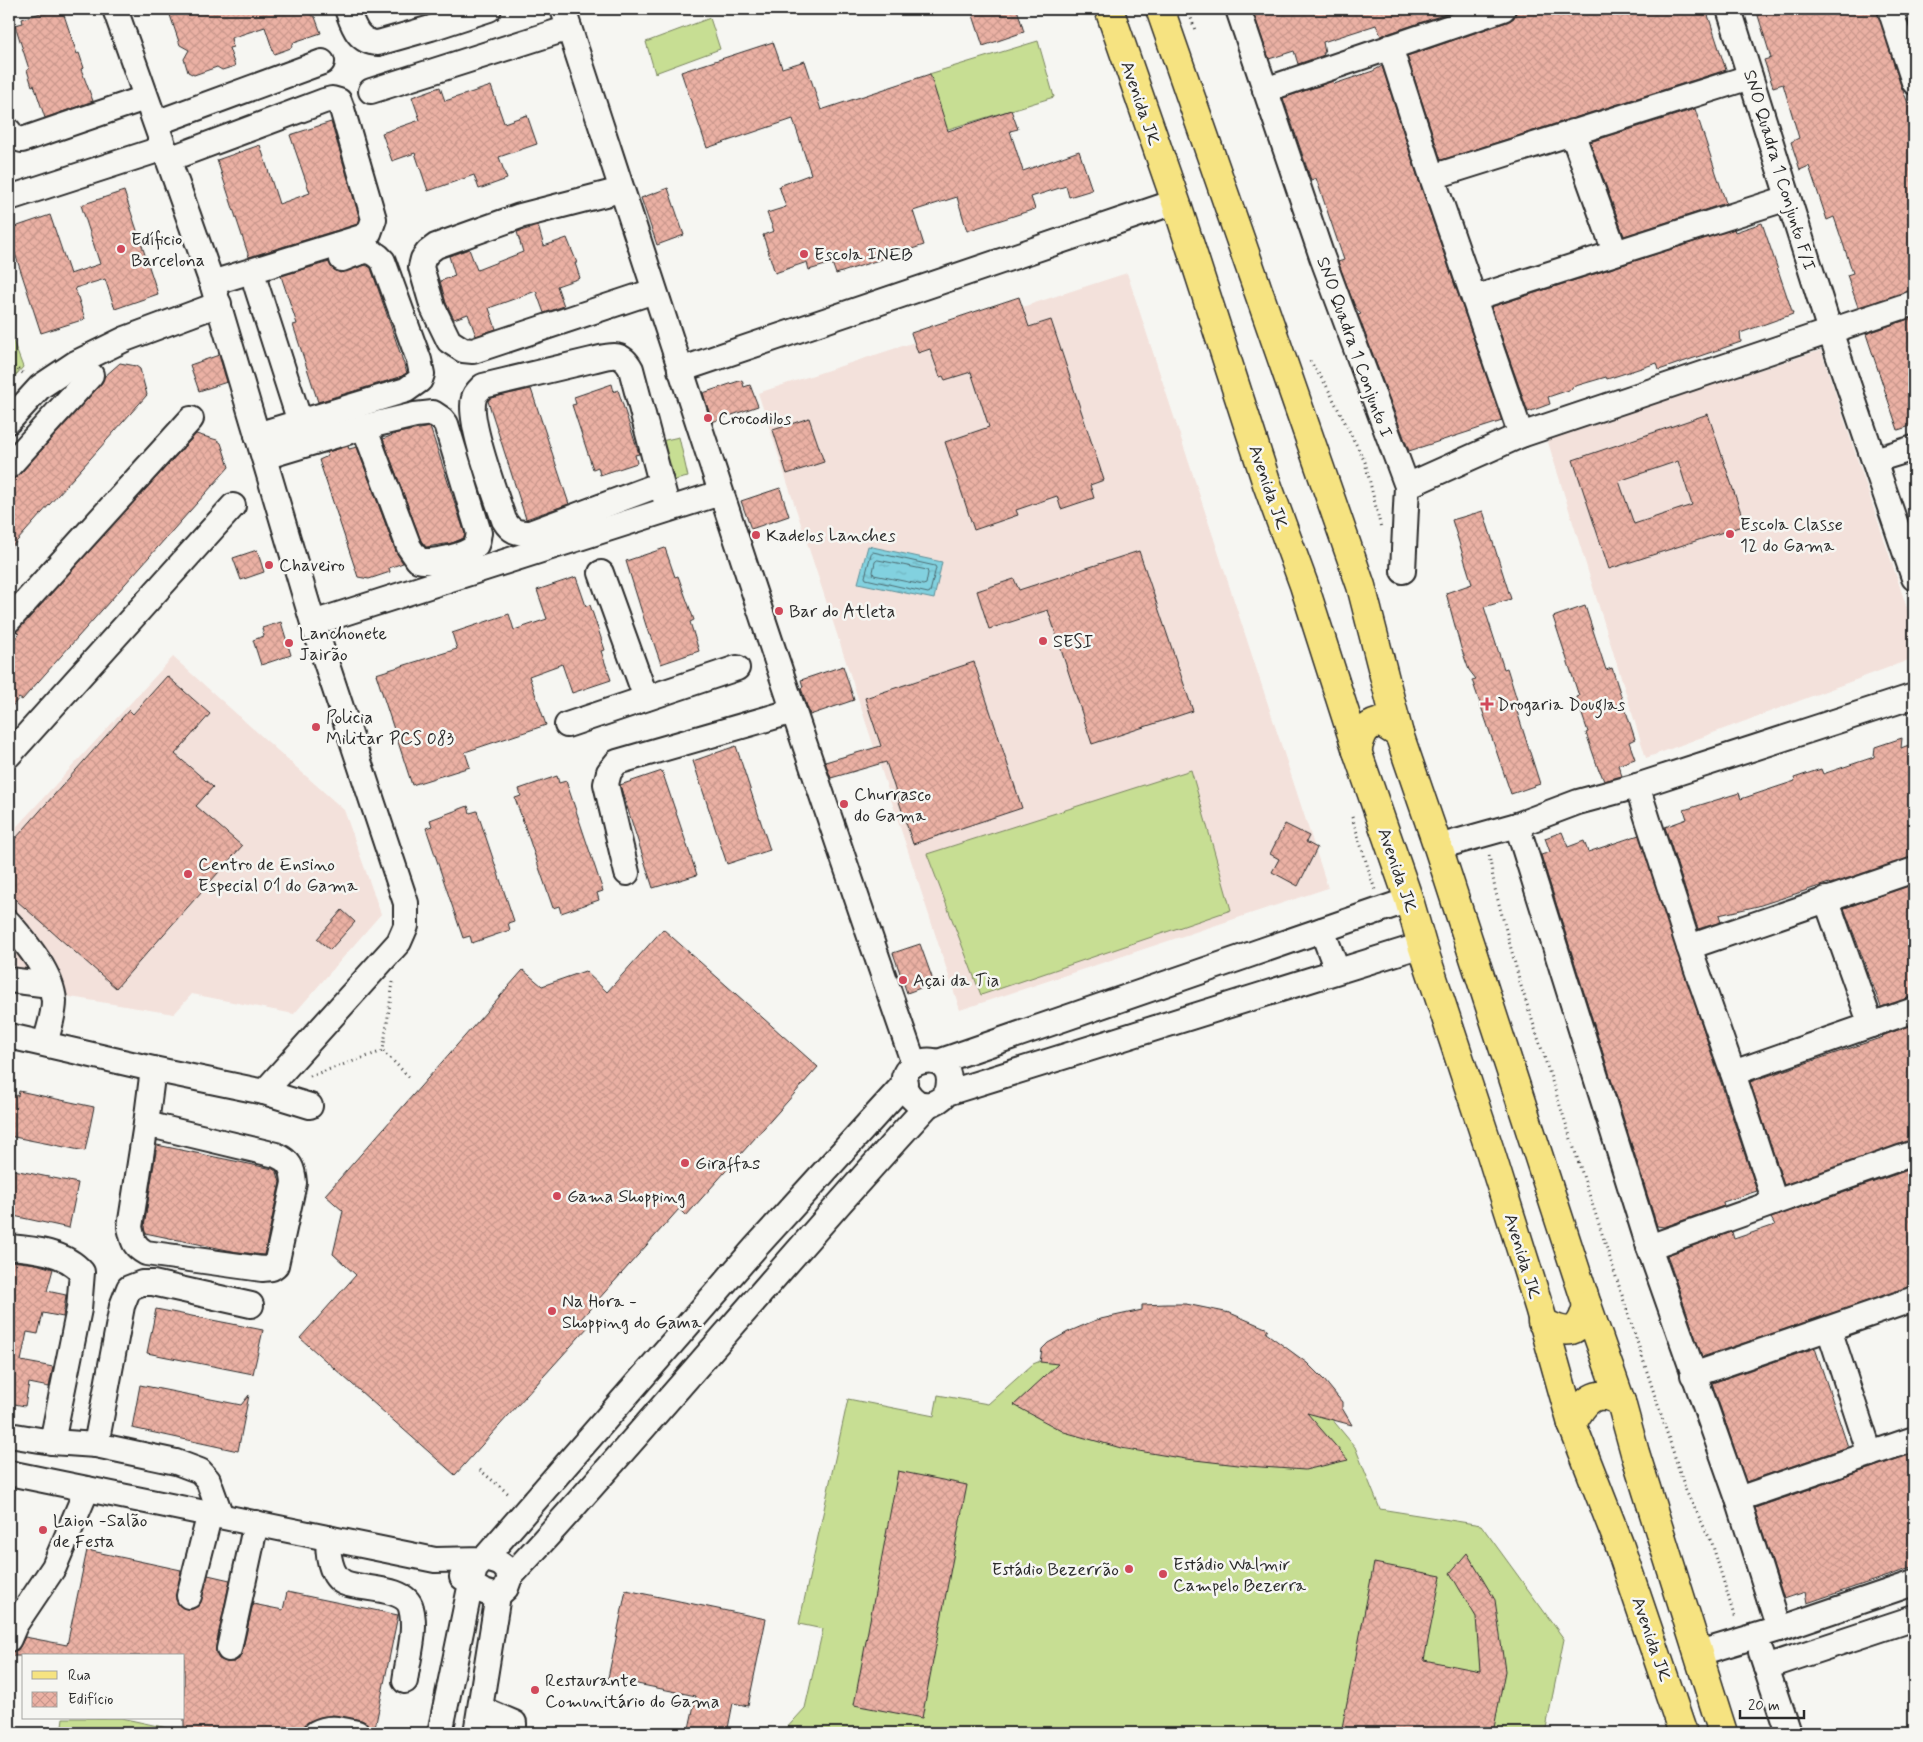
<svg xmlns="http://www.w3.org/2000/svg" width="1923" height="1742" font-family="Mynerve,sans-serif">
	<defs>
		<pattern id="forest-crowns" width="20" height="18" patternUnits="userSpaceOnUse" patternTransform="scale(1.25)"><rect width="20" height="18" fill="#c7de93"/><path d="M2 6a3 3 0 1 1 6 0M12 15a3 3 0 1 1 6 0" fill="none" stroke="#abbf7f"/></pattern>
		<pattern id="water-ripples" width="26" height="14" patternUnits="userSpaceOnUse" patternTransform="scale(1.25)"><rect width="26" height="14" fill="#82d1df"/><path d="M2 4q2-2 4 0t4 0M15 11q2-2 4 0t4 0" fill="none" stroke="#70b4c0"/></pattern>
		<pattern id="building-cross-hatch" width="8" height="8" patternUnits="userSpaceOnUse" patternTransform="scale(1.25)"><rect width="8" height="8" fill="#ebb1a4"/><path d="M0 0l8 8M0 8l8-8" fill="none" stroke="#ca988d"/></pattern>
	</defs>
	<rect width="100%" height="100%" fill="#f6f6f2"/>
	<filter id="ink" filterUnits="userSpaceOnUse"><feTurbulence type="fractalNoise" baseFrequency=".02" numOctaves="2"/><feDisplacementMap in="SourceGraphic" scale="10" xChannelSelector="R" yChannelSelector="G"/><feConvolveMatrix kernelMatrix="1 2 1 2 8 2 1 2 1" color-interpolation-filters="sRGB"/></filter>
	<g filter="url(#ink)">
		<g fill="#f3e1db">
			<polygon points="1127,273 1328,888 960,1010 758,393"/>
			<polygon points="1821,350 1914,629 1914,658 1646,758 1547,439"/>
			<polygon points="173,657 344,810 381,914 294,1014 192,994 174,1014 9,987 9,835"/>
		</g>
		<g fill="#c7de93" stroke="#79845f">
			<polygon points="710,18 720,49 655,73 646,42"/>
			<polygon points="1038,41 1054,97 945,130 929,74"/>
			<polygon points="679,437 688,477 670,481 661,441"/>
			<polygon points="1191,770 1231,910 981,995 927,854"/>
			<polygon points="1077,1346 1321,1406 1355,1447 1380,1509 1481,1525 1564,1639 1545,1733 785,1733 784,1731 805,1708 823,1629 799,1624 848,1399 934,1416 938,1395 988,1404 1033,1364"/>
			<polygon points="63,1718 121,1718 167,1728 166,1733 61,1733"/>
		</g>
		<polygon fill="url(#forest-crowns)" stroke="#79845f" points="9,330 23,367 9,383"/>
		<polygon fill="url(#water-ripples)" stroke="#5f8f97" points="868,546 942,562 934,599 858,583"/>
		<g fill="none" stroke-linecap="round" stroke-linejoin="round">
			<g stroke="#4e6d73" stroke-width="1">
				<polygon points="873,552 935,566 936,568 930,592 928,593 866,579 865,577 871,554"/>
				<polygon points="878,560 927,570 928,573 926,584 923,585 874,575 873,572 875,562"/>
			</g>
		</g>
		<g fill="url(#building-cross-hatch)" stroke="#2b2b2b" fill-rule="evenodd">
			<polygon points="53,9 54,12 62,9 77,54 79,53 84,68 81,69 93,101 45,118 34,85 32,86 27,70 29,69 15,25 23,23 22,19"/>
			<polygon points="168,9 308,9 309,14 315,17 321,33 294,42 291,48 274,54 265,27 231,38 233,47 229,48 235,66 222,70 217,67 194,75 188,72 184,59 189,50 180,45"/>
			<polygon points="971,9 1017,9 1024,32 983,46"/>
			<polygon points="1252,9 1461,9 1381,36 1376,25 1323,42 1325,53 1323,53 1324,55 1298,64 1294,51 1269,59"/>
			<polygon points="1516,9 1706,9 1726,70 1441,160 1407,56 1507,22 1514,18"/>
			<polygon points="1756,9 1877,9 1901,86 1908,103 1910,103 1914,116 1914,290 1858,307 1847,275 1853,273 1834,217 1827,220 1809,166 1800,170 1791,142 1799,138 1783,84 1773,87 1764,60 1771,58"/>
			<polygon points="773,42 782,68 805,61 821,110 930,74 948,131 1011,110 1018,129 1010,131 1023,171 1079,151 1092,190 1069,197 1066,186 1031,197 1035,209 967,231 957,197 913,211 924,245 836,274 832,263 809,270 807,262 775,273 763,235 774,231 767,213 786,207 779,186 811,174 793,119 707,148 681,72"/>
			<polygon points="1382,66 1419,181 1502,421 1409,451 1358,315 1361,314 1355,307 1338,262 1344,260 1316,178 1311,180 1283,98 1333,81 1334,84 1373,71"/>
			<polygon points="491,86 504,123 527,115 537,144 499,157 507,179 479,189 474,175 428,191 415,153 392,161 382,133 420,120 412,97 440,87 445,101"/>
			<polygon points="1695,109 1726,203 1624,236 1590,142"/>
			<polygon points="331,122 360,219 358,224 249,257 217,160 260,145 279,204 310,193 290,135"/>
			<polygon points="668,188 684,235 657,245 641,198"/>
			<polygon points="124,191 158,294 115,309 105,279 75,288 85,319 41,333 9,235 9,229 50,215 70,274 100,264 81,205"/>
			<polygon points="1762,223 1793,314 1740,333 1741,342 1659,370 1657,363 1607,379 1606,377 1572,387 1572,389 1548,397 1550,404 1528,412 1491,307 1734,229 1735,232"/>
			<polygon points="538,226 544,246 567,238 577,263 575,263 580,278 557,286 564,306 544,313 536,291 489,308 496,329 476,336 468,314 454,319 446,303 440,281 455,276 449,256 469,249 477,270 523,252 517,232"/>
			<polygon points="329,262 333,269 340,273 366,265 371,268 407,373 400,377 318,402 293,325 297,324 281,276"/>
			<polygon points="1019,297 1029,327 1051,320 1104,480 1090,485 1094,498 1061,509 1057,496 1016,510 1018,515 974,530 945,442 989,427 971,372 945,380 943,376 940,377 930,349 918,353 911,333"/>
			<polygon points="1914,317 1914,425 1898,430 1866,334"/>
			<polygon points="219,355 227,382 199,391 190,365"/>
			<polygon points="120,363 136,366 140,369 147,395 9,550 9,479 14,479 19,475 101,384 104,377"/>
			<polygon points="742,380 744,387 750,385 758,406 712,422 703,393"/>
			<polygon points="612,384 614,392 618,390 639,454 635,455 637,463 600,475 598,467 593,469 572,405 576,404 574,397"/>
			<polygon points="531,389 569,504 526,519 488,401 490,398"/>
			<path d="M1708 414 1745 525 1609 569 1573 460ZM1678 461 1692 505 1634 524 1619 481Z"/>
			<polygon points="809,418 824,462 787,474 773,430"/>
			<polygon points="430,427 465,534 464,538 452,543 426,547 421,541 383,439 398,433"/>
			<polygon points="196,434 217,440 221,443 229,467 22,700 19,698 9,710 9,645 19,634 16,631"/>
			<polygon points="348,446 349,449 357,447 396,552 403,563 389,568 390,572 369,579 358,577 319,460 328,456 327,452"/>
			<polygon points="780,488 789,516 751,529 741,501"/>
			<polygon points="1483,511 1511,599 1484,607 1504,669 1507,668 1517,700 1514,702 1540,784 1511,794 1472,680 1476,679 1469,670 1461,648 1446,593 1472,584 1452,520"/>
			<polygon points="665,548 675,577 678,576 694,620 690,622 699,651 661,664 651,635 649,635 626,561"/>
			<polygon points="257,550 264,572 241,580 233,558"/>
			<polygon points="1139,551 1193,711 1092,744 1048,610 989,629 977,591 1014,579 1019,590"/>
			<polygon points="576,577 586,606 590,605 605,650 601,651 611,680 572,693 562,664 529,676 546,725 465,752 470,767 412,785 376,674 457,649 452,633 509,614 514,630 547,619 537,590"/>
			<polygon points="1585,606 1606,670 1612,668 1635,739 1629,742 1635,759 1618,765 1622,776 1604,781 1600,771 1599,771 1586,733 1588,732 1576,697 1579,696 1553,617"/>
			<polygon points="281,622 291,655 261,665 253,640 264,636 262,628"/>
			<polygon points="974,662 1022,808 913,844 886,762 831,778 825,762 881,746 865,698"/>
			<polygon points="843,666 854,700 810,715 801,688 803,687 801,680"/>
			<polygon points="167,676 210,714 175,754 213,787 196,806 242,846 116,988 9,894 9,846 129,710 133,714"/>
			<polygon points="1902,738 1901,748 1914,743 1914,857 1830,884 1829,883 1758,906 1719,915 1721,922 1698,929 1665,827 1687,819 1684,810 1739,793 1741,799 1795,781 1794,778 1821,769 1823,774 1874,757 1875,747"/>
			<polygon points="736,746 770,850 727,864 693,761"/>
			<polygon points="662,771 697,875 653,888 620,785"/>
			<polygon points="557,776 559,783 566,781 603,891 597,893 599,900 561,913 559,906 553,908 515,798 521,796 519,789"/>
			<polygon points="468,806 470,813 477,811 514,921 508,923 510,930 472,943 470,936 463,938 426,828 432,826 430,820"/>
			<polygon points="1285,824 1309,836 1306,842 1317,848 1298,886 1272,872 1279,859 1270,854"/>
			<polygon points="1562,832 1568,847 1584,841 1588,852 1639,835 1757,1191 1723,1202 1724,1206 1664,1227 1657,1226 1541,855 1550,852 1545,838"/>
			<polygon points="1914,884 1914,997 1881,1007 1844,908"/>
			<polygon points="342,910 355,922 330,950 317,939"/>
			<polygon points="663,929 818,1067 686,1216 679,1209 580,1320 588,1327 455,1475 300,1338 356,1275 333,1254 343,1211 325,1195 523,970 542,986 585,971 607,992"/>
			<polygon points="920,944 934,983 907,993 893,953"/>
			<polygon points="1914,1024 1914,1140 1784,1185 1750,1082 1883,1037 1882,1036"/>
			<polygon points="19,1091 94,1107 85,1151 9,1136 9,1094 18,1096"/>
			<polygon points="157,1145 273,1169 277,1172 280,1182 264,1255 237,1252 145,1233 144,1227"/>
			<polygon points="1914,1168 1914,1286 1702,1357 1667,1255 1732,1232 1734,1239 1775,1225 1771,1218"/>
			<polygon points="9,1169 78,1183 69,1228 9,1215"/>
			<polygon points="11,1261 36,1264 53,1269 47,1291 66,1295 63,1317 43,1313 38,1334 27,1332 21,1361 53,1367 49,1387 29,1383 25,1406 9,1403 9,1272"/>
			<polygon points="1166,1304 1186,1304 1230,1313 1268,1329 1266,1333 1307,1363 1324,1380 1342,1402 1342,1408 1352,1425 1307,1413 1348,1460 1305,1470 1247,1466 1186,1459 1121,1448 1064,1432 1014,1405 1058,1364 1040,1362 1042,1349 1048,1343 1068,1332 1096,1320 1142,1310 1142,1305"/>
			<polygon points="156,1309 263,1330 253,1374 147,1353"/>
			<polygon points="1815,1348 1848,1447 1746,1482 1712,1383"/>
			<polygon points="140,1385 241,1405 249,1395 238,1451 132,1428"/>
			<polygon points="1914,1453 1914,1567 1807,1603 1805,1592 1784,1599 1755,1508"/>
			<polygon points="898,1471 967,1485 922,1718 854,1705"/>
			<polygon points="87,1550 181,1570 176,1599 179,1605 186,1609 193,1609 199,1605 208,1575 230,1580 216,1647 216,1653 219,1659 227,1662 234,1662 239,1659 242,1652 253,1604 283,1610 287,1592 398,1615 374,1733 370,1733 367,1723 361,1720 332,1715 310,1721 305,1726 302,1733 184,1733 184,1656 9,1656 9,1652 18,1650 25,1637 67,1645"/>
			<polygon points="1467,1553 1495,1600 1505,1671 1493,1733 1341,1733 1374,1563 1441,1576 1424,1660 1480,1671 1476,1617 1450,1573"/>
			<polygon points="626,1590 766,1619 748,1706 733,1703 727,1733 688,1733 696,1696 608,1678"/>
		</g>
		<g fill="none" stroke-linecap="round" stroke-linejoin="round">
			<g stroke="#2b2b2b" stroke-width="28">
				<g id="minor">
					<path d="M347 9C353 25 357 42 378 43L431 28 489 9"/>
					<path d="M563 9C678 361 792 714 914 1064"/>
					<polyline points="1238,9 1322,257 1407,486 1403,571"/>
					<polyline points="1729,9 1830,331 1914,578"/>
					<polyline points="1890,9 1914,82"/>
					<polyline points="1390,47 1432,177 1521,435"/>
					<polyline points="1265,90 1503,9"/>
					<polyline points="371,91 569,28"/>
					<polyline points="156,123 322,62"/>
					<polyline points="9,131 13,137 22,140 145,98"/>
					<polyline points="1572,132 1615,252"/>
					<polyline points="169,159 324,101 332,99 339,101 342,109 374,219 369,233 362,237 212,283"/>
					<polyline points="1432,177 1750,77"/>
					<polyline points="621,190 520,216 436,246 428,252 423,259 421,267 433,308 449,341 463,350 473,351 654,291"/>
					<polyline points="9,198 164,148"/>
					<polyline points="256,285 300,422"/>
					<polyline points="1474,298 1788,198"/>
					<polyline points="680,370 1175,202"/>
					<path d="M433 413 442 419 446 424 479 533C478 536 478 542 476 545 467 556 430 564 418 560L409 547 364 427 415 415Z"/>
					<polyline points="9,421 40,387 76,363 125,339 219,304"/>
					<path d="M257 435 406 390 420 380 422 374 419 360 383 261C369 244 360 253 342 259"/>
					<polyline points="264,457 364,427"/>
					<polyline points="1875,460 1914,448"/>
					<polyline points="9,466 91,375"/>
					<path d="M661 484 530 533C517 533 511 532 504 520 496 496 467 420 474 398 475 393 479 390 483 386L592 360C610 356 621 350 631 369L668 509"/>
					<polyline points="1407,486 1521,435 1914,303"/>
					<polyline points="601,573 646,698"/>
					<polyline points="9,620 191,419"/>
					<polyline points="313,623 720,493"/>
					<polyline points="567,725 737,668"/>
					<polyline points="9,755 233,506"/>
					<polyline points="1637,786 1689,947 1733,1073 1775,1202"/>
					<polyline points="1517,825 1649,1247 1738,1499 1779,1629"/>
					<polyline points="1438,847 1517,825 1578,802 1637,786 1914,696"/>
					<polyline points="627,873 606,784 609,772 617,762 794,711"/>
					<polyline points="1826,899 1871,1025"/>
					<path d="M9 923C26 943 52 973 54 1001 54 1015 49 1029 45 1043"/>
					<polyline points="1322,930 1337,970"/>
					<polyline points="1689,947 1914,870"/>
					<polyline points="9,980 50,985"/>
					<polyline points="9,1036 153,1069 264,1092 399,942 406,926 406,903 313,623 212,283 115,9"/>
					<polyline points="938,1062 1409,900"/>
					<polyline points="1733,1073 1914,1010"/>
					<polyline points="264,1092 310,1106"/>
					<path d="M947 1093C962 1039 879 1061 911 1097 922 1110 938 1104 947 1093L1422 945"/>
					<path d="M146 1124 276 1155C290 1161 293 1168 294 1183L276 1265 272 1268 262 1269 146 1253C133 1246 133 1240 130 1227Z"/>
					<polyline points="146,1124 153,1069"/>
					<path d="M9 1247C34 1249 65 1252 82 1272L79 1309 52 1442"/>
					<polyline points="1649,1247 1914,1153"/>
					<polyline points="1829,1329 1870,1454"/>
					<polyline points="1693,1375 1914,1299"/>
					<polyline points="9,1435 52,1442 96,1445 176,1462 200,1471 208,1480 221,1516"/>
					<polyline points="96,1445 122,1306 129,1288 142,1283 153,1283 251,1305"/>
					<polyline points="9,1473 435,1560 484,1559 755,1248 905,1083"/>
					<polyline points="1738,1499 1914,1439"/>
					<path d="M329 1538C327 1552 330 1577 345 1583 361 1590 406 1586 411 1608 417 1630 408 1658 405 1681"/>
					<path d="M510 1577C505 1563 498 1562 484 1559L475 1569 471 1583C480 1591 486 1594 498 1595L506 1588 510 1577C653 1423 786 1259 928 1105"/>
					<polyline points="189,1596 210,1513"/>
					<polyline points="9,1639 15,1625 54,1567 87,1489"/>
					<polyline points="229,1649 256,1523"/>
					<polyline points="1761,1652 1788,1733"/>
					<polyline points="1699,1653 1779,1629 1914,1583"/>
					<polyline points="1766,1667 1914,1618"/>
					<polyline points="481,1709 514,1723 514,1733"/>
					<path d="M316 1733C330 1725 343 1730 357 1733"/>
					<polyline points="440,1733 471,1583 462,1577"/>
					<polyline points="476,1733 498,1595"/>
				</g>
			</g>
			<g stroke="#2b2b2b" stroke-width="31">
				<g id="major">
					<polyline points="1109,9 1177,205 1267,484 1304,585 1357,751 1409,900 1422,945 1491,1154 1539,1307 1572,1424 1619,1544 1683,1733"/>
					<polyline points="1160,9 1361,586 1399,734 1438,847 1587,1305 1621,1402 1635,1453 1723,1733"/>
					<path d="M1357 751C1362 735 1362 727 1380 722L1399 734"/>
					<path d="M1542 1322C1567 1335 1580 1336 1587 1305"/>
					<path d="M1572 1424C1584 1401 1595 1387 1621 1402"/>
				</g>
			</g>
			<g stroke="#2b2b2b" stroke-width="3" stroke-dasharray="1 4" stroke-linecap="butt">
				<polyline points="1188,9 1195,30"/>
				<polyline points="1310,361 1326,385 1365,462 1381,528"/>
				<polyline points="9,366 13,366 24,374"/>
				<polyline points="1352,817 1375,890"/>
				<polyline points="1489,855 1495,889 1521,986 1686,1491 1712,1543 1735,1619"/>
				<polyline points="393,982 383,1051 409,1077"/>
				<polyline points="310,1076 383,1051"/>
				<polyline points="480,1470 510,1495"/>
			</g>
			<use href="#minor" stroke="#f6f6f2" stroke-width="24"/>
			<use href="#major" stroke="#f6e381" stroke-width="28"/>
		</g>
	</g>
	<g fill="#d1495b" stroke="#f6f6f2" stroke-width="2">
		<circle cx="121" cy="249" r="5"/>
		<circle cx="804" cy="254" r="5"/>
		<circle cx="708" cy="418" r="5"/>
		<circle cx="1730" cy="534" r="5"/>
		<circle cx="756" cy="535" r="5"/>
		<circle cx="269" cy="565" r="5"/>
		<circle cx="779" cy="611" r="5"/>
		<circle cx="1043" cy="641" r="5"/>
		<circle cx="289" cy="643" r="5"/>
		<path d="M1484.5 696.5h5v5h5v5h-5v5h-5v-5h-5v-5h5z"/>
		<circle cx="316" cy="727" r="5"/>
		<circle cx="844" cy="804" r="5"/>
		<circle cx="188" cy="874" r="5"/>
		<circle cx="903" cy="980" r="5"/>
		<circle cx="685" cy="1163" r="5"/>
		<circle cx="557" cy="1196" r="5"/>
		<circle cx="552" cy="1311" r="5"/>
		<circle cx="43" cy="1530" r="5"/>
		<circle cx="1129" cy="1569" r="5"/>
		<circle cx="1163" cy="1574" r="5"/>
		<circle cx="535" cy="1690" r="5"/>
	</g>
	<g text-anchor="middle" stroke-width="5" stroke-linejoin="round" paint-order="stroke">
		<g font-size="18" fill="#2b2b2b" stroke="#f6f6f2">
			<text transform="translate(1141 103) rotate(71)" y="6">Avenida JK</text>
			<text transform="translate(1780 170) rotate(73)" y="6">SNO Quadra 1 Conjunto F/I</text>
			<text transform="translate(1355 347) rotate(70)" y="6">SNO Quadra 1 Conjunto I</text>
			<text transform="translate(1269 487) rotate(71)" y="6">Avenida JK</text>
			<text transform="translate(1398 870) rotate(71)" y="6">Avenida JK</text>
			<text transform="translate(1523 1256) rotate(73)" y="6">Avenida JK</text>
			<text transform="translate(1652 1639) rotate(71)" y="6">Avenida JK</text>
		</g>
		<g font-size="18" fill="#2b2b2b" stroke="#f6f6f2" text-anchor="start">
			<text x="131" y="245">Edíficio<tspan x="131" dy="21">Barcelona</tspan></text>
			<text x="814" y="260">Escola INEB</text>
			<text x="718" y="424">Crocodilos</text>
			<text x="1740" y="530">Escola Classe<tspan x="1740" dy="21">12 do Gama</tspan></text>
			<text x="766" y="541">Kadelos Lanches</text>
			<text x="279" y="571">Chaveiro</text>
			<text x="789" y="617">Bar do Atleta</text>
			<text x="299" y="639">Lanchonete<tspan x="299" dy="21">Jairão</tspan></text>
			<text x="1053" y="647">SESI</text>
			<text x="1497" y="710">Drogaria Douglas</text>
			<text x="326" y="723">Policia<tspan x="326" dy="21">Militar PCS 083</tspan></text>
			<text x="854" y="800">Churrasco<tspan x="854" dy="21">do Gama</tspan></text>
			<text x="198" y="870">Centro de Ensino<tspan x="198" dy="21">Especial 01 do Gama</tspan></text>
			<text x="913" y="986">Açai da Tia</text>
			<text x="695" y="1169">Giraffas</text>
			<text x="567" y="1202">Gama Shopping</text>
			<text x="562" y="1307">Na Hora -<tspan x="562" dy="21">Shopping do Gama</tspan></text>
			<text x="53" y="1526">Laion -Salão<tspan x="53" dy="21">de Festa</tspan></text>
			<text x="1173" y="1570">Estádio Walmir<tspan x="1173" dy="21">Campelo Bezerra</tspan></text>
			<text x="1119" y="1575" text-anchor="end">Estádio Bezerrão</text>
			<text x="545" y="1686">Restaurante<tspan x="545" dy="21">Comunitário do Gama</tspan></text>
		</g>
	</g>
	<rect width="1923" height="1742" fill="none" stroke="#f6f6f2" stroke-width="30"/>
	<rect x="15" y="15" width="1893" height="1712" fill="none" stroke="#2b2b2b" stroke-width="2" filter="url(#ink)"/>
	<rect x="22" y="1654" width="162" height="65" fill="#f6f6f2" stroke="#a5a5a2"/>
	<rect x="32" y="1671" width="25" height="8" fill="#f6e381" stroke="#a5a5a2"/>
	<text x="68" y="1680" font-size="15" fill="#2b2b2b">Rua</text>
	<rect x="32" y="1692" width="25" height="15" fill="url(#building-cross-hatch)" stroke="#a5a5a2"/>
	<text x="68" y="1704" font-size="15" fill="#2b2b2b">Edifício</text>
	<path d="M1740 1710v8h64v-8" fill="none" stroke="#2b2b2b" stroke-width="2.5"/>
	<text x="1748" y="1710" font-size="15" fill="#2b2b2b" stroke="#f6f6f2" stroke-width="4" paint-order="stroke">20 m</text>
</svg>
